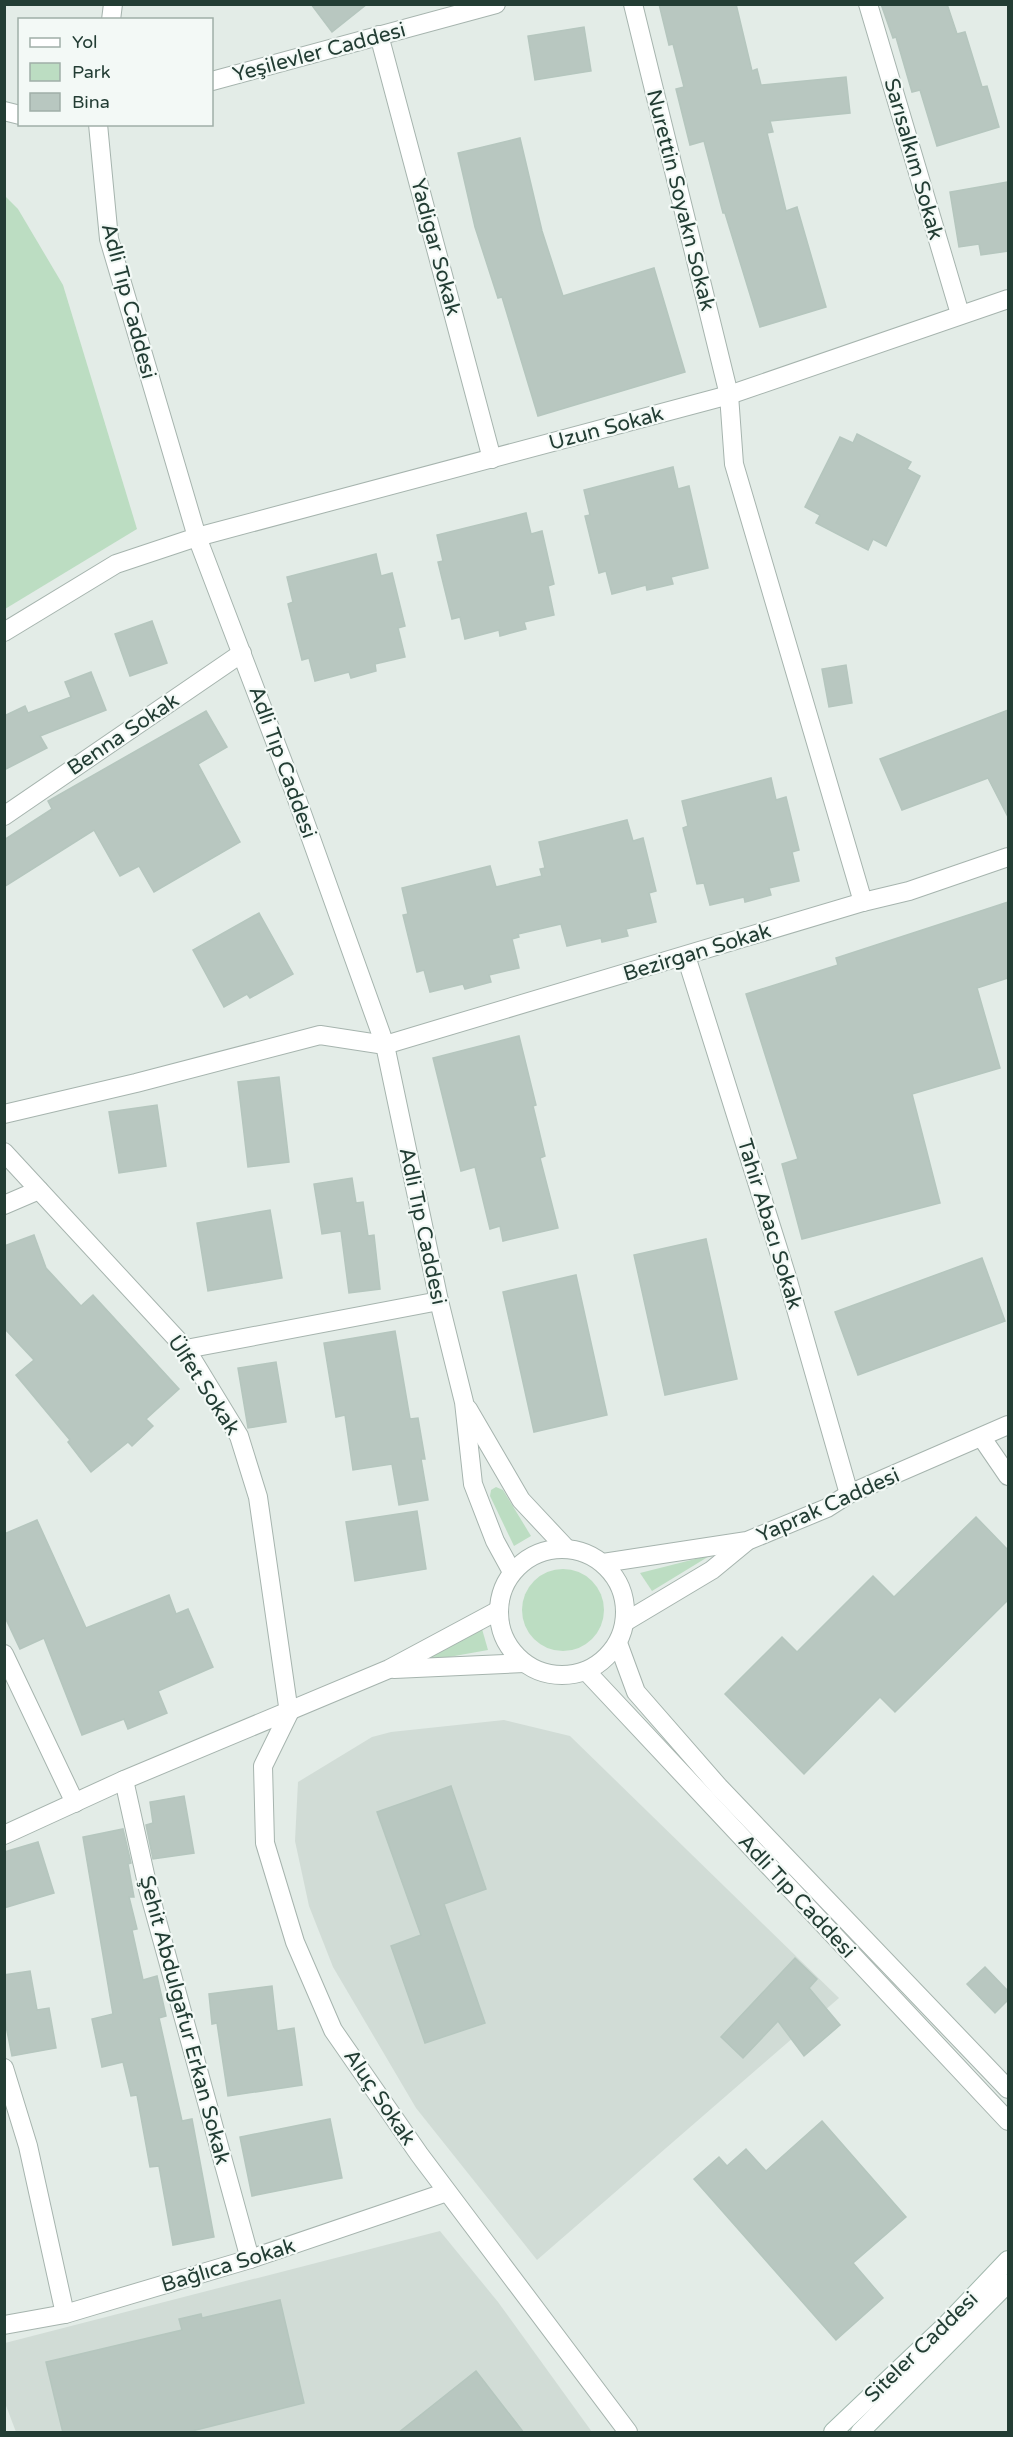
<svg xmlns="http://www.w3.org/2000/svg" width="1013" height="2437" font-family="'Varela Round',sans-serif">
	<rect width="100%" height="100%" fill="#e3ece7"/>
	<g fill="#d1dcd6">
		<polygon points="504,1720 570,1736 839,1998 537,2260 416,2108 333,1967 309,1906 295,1841 298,1782 372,1737 391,1732"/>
		<polygon points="440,2231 498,2302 592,2432 16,2432 5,2403 5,2343"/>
	</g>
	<g fill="#bcddc2">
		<polygon points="5,196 18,209 63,285 137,529 5,609"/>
		<polygon points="496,1487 503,1490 531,1536 514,1546 490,1496 491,1490"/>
		<polygon points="711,1555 652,1591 640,1573"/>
		<circle cx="563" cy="1610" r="41"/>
		<polygon points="482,1629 488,1650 421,1662"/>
	</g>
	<g fill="#b8c7c0" stroke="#b5c6be" stroke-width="1.5">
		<polygon points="311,4 367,4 332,32"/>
		<polygon points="659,4 736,4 752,71 757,69 761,85 846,77 850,113 770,121 773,132 767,133 786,211 797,207 826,307 760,327 725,213 723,213 704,141 690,145 676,89 684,87 673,44 669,45"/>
		<polygon points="881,4 947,4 957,34 965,32 982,87 987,86 999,127 937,146 920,90 912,92 896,37 893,38"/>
		<polygon points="584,27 591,71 535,80 528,36"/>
		<polygon points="520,138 542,231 563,296 654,268 685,372 538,416 502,297 498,298 475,227 458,153"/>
		<polygon points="1008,182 1008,251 981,255 979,244 959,247 950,192"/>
		<polygon points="857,434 911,462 907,469 920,476 886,546 873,539 868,550 816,523 820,515 805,507 840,437 853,443"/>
		<polygon points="673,467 678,489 689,486 708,568 671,577 673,584 647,590 646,585 612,594 606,571 599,573 585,516 590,515 584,490"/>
		<polygon points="526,513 531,534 542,531 554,584 548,586 554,615 524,622 526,629 500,636 499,630 465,639 460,617 452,619 438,562 443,561 437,535"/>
		<polygon points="376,554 381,576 392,573 405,626 398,628 405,657 375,664 376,671 351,678 349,672 315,681 309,658 302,660 288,604 293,602 287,577"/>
		<polygon points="152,621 167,663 130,676 115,634"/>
		<polygon points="846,665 852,703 829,707 822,669"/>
		<polygon points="91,672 106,710 40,736 47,748 4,770 4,716 25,706 28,713 71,697 65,682"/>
		<polygon points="1008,710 1008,817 988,778 902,810 880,759"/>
		<polygon points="206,711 227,747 198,764 240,842 154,892 139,866 120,876 94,830 4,887 4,840 52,809 48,801"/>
		<polygon points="771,778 776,800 786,797 799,850 792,852 799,881 769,888 771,895 745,902 744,897 710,905 704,883 697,884 683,828 688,826 682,801"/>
		<polygon points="627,820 633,841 643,838 656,891 649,893 656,922 626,929 628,936 602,942 601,938 567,946 561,924 518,934 519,937 512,939 519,968 489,975 491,982 465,989 463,984 430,992 424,970 417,972 403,915 408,914 402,888 490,866 496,887 542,876 540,869 545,868 539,842"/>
		<polygon points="1008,902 1008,978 977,988 1000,1068 912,1094 940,1203 802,1239 782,1164 798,1159 746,994 838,965 836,958"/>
		<polygon points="259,913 293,974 250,998 247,994 224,1007 193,950"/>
		<polygon points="519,1036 536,1105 533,1106 545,1156 540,1158 558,1228 503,1241 500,1226 490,1229 475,1167 461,1171 433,1058"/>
		<polygon points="279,1077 289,1162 248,1167 238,1082"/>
		<polygon points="157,1105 166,1166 119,1173 109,1112"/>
		<polygon points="352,1178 356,1203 363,1202 368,1236 374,1235 380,1289 349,1293 341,1231 322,1234 314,1184"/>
		<polygon points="270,1210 282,1278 208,1291 197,1223"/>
		<polygon points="34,1235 46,1268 81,1306 93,1295 179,1389 146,1419 153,1426 132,1446 128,1442 91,1472 68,1442 70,1440 16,1375 34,1360 4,1328 4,1246"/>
		<polygon points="706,1239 737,1379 665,1395 634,1255"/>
		<polygon points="982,1258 1005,1321 858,1375 835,1312"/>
		<polygon points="576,1275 607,1415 534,1432 503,1292"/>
		<polygon points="395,1331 410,1419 418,1418 425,1459 421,1459 428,1500 399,1505 392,1464 353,1470 345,1415 336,1417 324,1343"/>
		<polygon points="276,1362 286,1422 248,1428 238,1368"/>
		<polygon points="417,1511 426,1569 355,1581 346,1522"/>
		<polygon points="976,1517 1008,1550 1008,1600 895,1712 880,1697 804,1774 725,1694 782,1637 797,1652 873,1576 894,1597"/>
		<polygon points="37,1520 86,1628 169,1595 176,1614 188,1609 213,1667 158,1691 167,1713 128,1729 124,1719 82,1735 44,1638 20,1649 4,1615 4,1534"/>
		<polygon points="451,1786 486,1889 444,1904 485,2023 425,2043 391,1946 421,1935 377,1812"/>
		<polygon points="184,1796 194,1853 153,1859 146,1825 153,1823 150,1802"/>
		<polygon points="123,1829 131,1863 128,1864 134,1897 129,1897 137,1929 132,1930 143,1980 157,1976 166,2016 159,2018 182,2121 192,2119 214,2237 173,2245 159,2166 150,2167 137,2095 131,2096 123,2062 102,2067 92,2019 113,2014 83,1837"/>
		<polygon points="38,1842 54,1893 4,1908 4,1852"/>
		<polygon points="795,1958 817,1979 809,1988 840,2025 804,2056 778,2021 743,2058 721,2037"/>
		<polygon points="985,1967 1008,1991 1008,2000 995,2013 967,1984"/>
		<polygon points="30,1971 37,2010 49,2008 56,2048 12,2056 4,2016 4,1975"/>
		<polygon points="272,1986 277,2031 294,2028 302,2085 228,2096 217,2023 212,2024 209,1994"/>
		<polygon points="330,2119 342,2178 252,2196 240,2137"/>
		<polygon points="822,2121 906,2217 853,2263 883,2298 836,2340 694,2179 719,2157 727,2166 746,2149 766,2171"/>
		<polygon points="280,2300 304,2403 184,2433 63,2433 46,2362 182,2330 179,2319 201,2314 202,2318"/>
		<polygon points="476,2371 524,2433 398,2433"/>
	</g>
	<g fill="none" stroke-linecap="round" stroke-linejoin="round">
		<g stroke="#a6b4ae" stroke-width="20">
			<g id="minor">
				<polyline points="633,4 729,395 734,464 863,902"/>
				<polyline points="868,4 960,314"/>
				<polyline points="379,35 492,459"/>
				<polyline points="212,81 496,4"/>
				<polyline points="4,111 20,115"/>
				<polyline points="4,632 116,564 197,537 729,395 1008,299"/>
				<polyline points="4,816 242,653"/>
				<polyline points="686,956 786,1274 849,1494"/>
				<polyline points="4,1114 136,1083 320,1035 385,1045 863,902 909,891 1008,857"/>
				<polyline points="4,1152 186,1349 239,1436 258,1497 289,1713 263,1766 265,1843 295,1942 333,2030 419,2154 628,2432"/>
				<polyline points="4,1205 39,1190"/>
				<polyline points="186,1349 439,1301"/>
				<polyline points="982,1438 1008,1476"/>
				<polyline points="4,1654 75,1803"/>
				<polyline points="124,1780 148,1888 250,2259"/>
				<polyline points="4,2068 28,2146 65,2314"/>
				<polyline points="4,2325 65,2314 250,2259 447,2192"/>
			</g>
		</g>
		<g stroke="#a6b4ae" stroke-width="20">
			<g id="tertiary">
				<polyline points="111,20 113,4"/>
				<polyline points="98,124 109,239 197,537 294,791 385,1045 439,1301 464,1402 473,1484 495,1541 512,1572"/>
				<polyline points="468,1409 521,1500 566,1548"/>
				<circle cx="562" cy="1612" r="63"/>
				<polyline points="603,1563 747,1541 827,1508 849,1494 1008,1425"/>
				<polyline points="625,1622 712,1570 746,1542"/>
				<polyline points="618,1643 636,1692 719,1787 1008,2089"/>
				<polyline points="394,1669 524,1663"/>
				<polyline points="586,1671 1008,2121"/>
				<polyline points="4,1835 124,1780 389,1669 499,1610"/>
			</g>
		</g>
		<g stroke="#a1b8ae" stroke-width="20">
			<g id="secondary">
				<polyline points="833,2432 948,2323 1008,2260"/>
				<polyline points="860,2432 1008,2283"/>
			</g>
		</g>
		<use href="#minor" stroke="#fff" stroke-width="18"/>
		<use href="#tertiary" stroke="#fff" stroke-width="18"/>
		<use href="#secondary" stroke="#fff" stroke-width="18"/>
	</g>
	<g text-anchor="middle" stroke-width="4.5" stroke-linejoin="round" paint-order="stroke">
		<g font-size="21" fill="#233d34" stroke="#f3f9f6">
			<text transform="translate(319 52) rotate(-15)" y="7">Yeşilevler Caddesi</text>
			<text transform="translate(914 159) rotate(74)" y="7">Sarısalkım Sokak</text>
			<text transform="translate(681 200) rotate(76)" y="7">Nurettin Soyakn Sokak</text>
			<text transform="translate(436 247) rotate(75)" y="7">Yadigar Sokak</text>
			<text transform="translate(129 301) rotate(75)" y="7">Adli Tıp Caddesi</text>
			<text transform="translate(606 428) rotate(-15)" y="7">Uzun Sokak</text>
			<text transform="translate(123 734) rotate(-34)" y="7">Benna Sokak</text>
			<text transform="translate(283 762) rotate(70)" y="7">Adli Tıp Caddesi</text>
			<text transform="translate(697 952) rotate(-17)" y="7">Bezirgan Sokak</text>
			<text transform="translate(770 1224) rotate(73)" y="7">Tahir Abacı Sokak</text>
			<text transform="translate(423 1226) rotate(78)" y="7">Adli Tıp Caddesi</text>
			<text transform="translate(204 1385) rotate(57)" y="7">Ülfet Sokak</text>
			<text transform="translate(828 1505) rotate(-24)" y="7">Yaprak Caddesi</text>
			<text transform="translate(797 1896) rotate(47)" y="7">Adli Tıp Caddesi</text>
			<text transform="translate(185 2020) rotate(75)" y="7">Şehit Abdulgafur Erkan Sokak</text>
			<text transform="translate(380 2097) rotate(56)" y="7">Aluç Sokak</text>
			<text transform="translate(228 2265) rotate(-17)" y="7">Bağlıca Sokak</text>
			<text transform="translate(921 2347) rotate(-44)" y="7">Siteler Caddesi</text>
		</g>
	</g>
	<rect width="1013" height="2437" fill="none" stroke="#233d34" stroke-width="12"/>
	<rect x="18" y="18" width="195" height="108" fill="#f3f9f6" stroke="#a0aea8" stroke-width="1.5"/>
	<rect x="30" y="38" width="30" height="9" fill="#ffffff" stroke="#a0aea8" stroke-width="1.5"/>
	<text x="72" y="48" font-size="18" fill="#233d34">Yol</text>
	<rect x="30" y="63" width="30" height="18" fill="#bcddc2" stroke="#a0aea8" stroke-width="1.5"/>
	<text x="72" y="78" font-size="18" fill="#233d34">Park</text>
	<rect x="30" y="93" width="30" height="18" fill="#b8c7c0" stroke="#a0aea8" stroke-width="1.5"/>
	<text x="72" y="108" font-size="18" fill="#233d34">Bina</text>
</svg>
